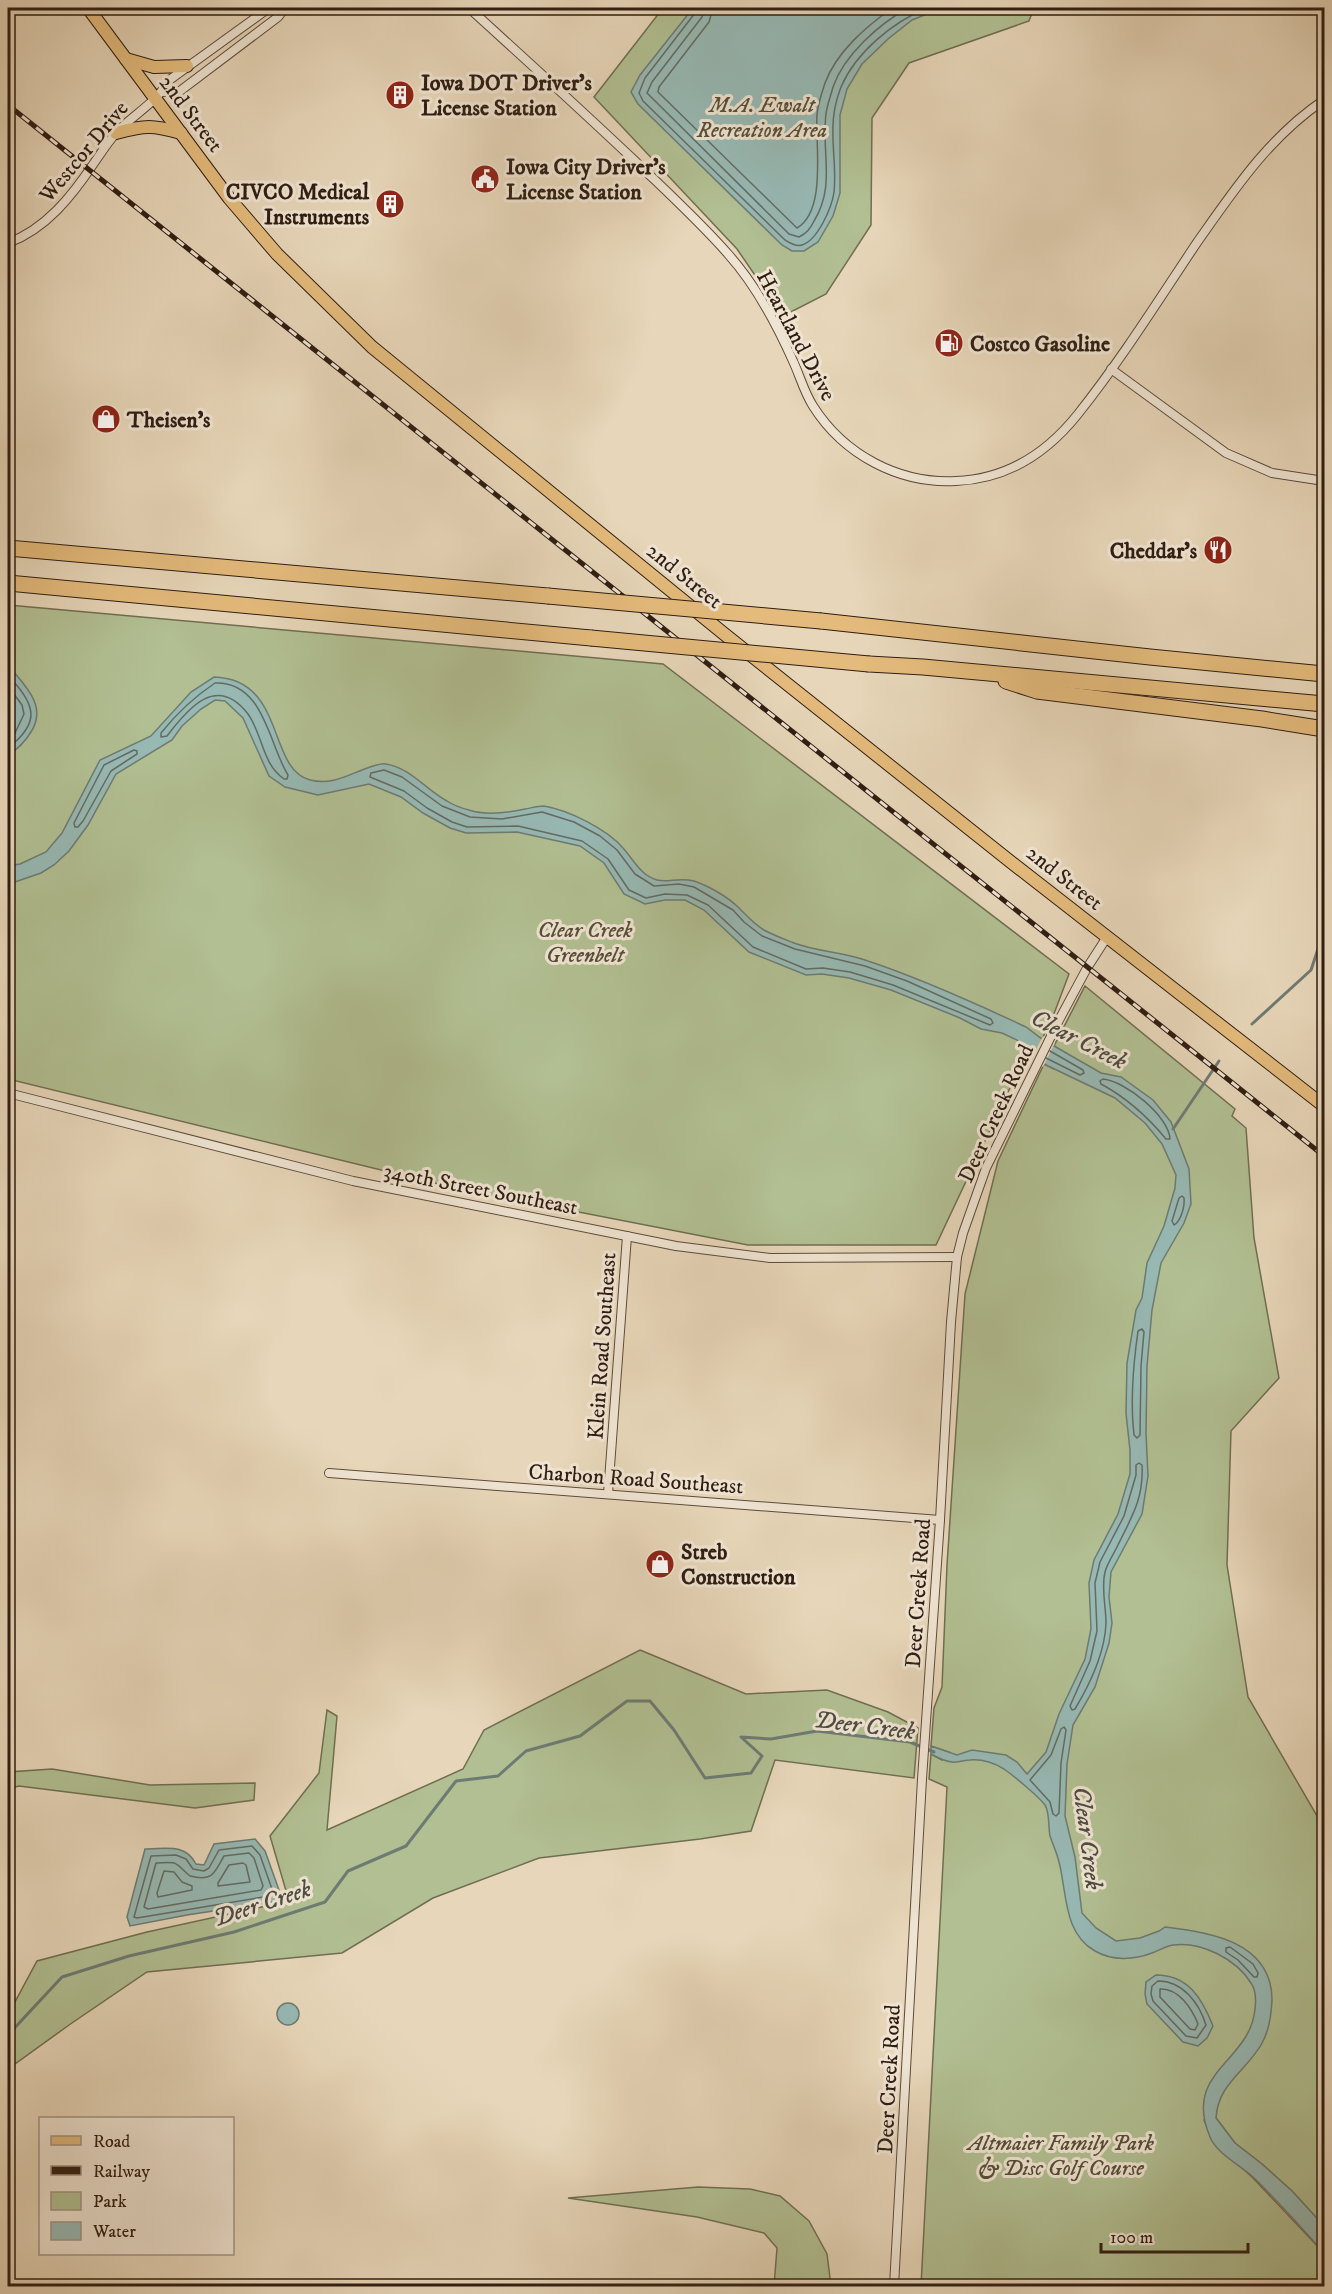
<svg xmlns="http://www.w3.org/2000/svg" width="1332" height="2294" font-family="'IM FELL DW Pica',serif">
	<rect width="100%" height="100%" fill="#e7d6b9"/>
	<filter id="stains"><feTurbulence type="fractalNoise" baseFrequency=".00333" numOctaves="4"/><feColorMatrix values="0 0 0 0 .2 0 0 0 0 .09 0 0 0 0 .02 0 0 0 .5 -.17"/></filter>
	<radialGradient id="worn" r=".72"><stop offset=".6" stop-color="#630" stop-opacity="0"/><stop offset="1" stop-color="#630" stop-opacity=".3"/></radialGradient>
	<g fill="#b1bf92" stroke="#706e52" stroke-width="1.5">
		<polygon points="663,8 1034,8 1029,21 909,63 872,118 871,225 826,294 783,316 737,249 594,97"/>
		<polygon points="8,605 663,664 1069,974 1052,1019 1042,1039 1035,1035 936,1245 748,1245 455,1188 8,1079"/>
		<polygon points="1085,986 1235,1109 1232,1116 1246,1128 1254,1238 1279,1378 1231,1431 1227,1565 1248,1697 1324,1828 1324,2226 1292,2191 1262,2164 1235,2143 1216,2118 1217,2106 1204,2120 1212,2140 1252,2177 1324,2253 1324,2286 921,2286 947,1787 929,1779 931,1754 942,1760 949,1752 931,1746 934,1708 942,1687 947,1565 965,1294 998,1161 1044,1064 1054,1069 1062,1051 1054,1046"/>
		<polygon points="640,1650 746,1694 827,1690 888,1712 918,1728 914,1778 775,1760 751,1831 700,1839 539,1858 433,1898 342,1953 147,1972 69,2025 8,2069 8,2015 37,1961 147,1932 289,1901 270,1836 319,1773 327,1710 337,1716 327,1830 463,1769 484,1730"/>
		<polygon points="52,1769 150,1785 255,1783 254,1800 195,1808 19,1786 8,1789 8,1772"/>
		<polygon points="698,2187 750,2189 780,2196 809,2221 827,2254 831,2286 774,2286 777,2248 764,2233 697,2217 568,2198"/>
	</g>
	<g fill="#97b9b4" stroke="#6d7b73" stroke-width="1.5">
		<polygon points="693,8 942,8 912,20 888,39 862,64 847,89 840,115 840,193 833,216 818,242 804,251 792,251 782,245 638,104 631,92 640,75"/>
		<path d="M8 665C24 685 48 705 31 732 25 742 18 749 8 755Z"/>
		<path d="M214 677C286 679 267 769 310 780 335 786 350 773 373 766 377 765 382 763 386 764 411 768 426 790 447 801 453 805 461 808 469 810 487 816 507 813 525 809 531 808 538 806 544 806 568 810 607 829 623 848 633 859 641 876 657 880 668 883 679 877 694 881 709 886 728 897 739 908 747 916 754 924 764 930 773 935 784 939 794 943 818 952 844 952 868 961 922 979 975 1003 1026 1027L1042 1039 1101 1073 1121 1077 1153 1100 1171 1122 1189 1169 1191 1204 1184 1223 1161 1263 1152 1310 1147 1366 1146 1433 1148 1476 1142 1514 1111 1572 1109 1597 1112 1623 1109 1643 1095 1687 1073 1725 1067 1764 1065 1816 1075 1857 1082 1913 1096 1928 1116 1941 1140 1938 1159 1931 1165 1927C1210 1932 1272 1942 1272 2000 1271 2017 1269 2031 1261 2045 1245 2072 1218 2084 1216 2118L1235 2143 1262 2164 1292 2191 1324 2226V2253C1301 2227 1278 2201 1253 2177 1240 2165 1217 2154 1210 2137 1182 2071 1250 2063 1255 2009 1256 2001 1256 1990 1251 1983 1236 1959 1201 1941 1173 1945 1166 1946 1158 1951 1152 1953 1134 1960 1112 1961 1095 1951 1063 1933 1067 1892 1059 1862 1057 1853 1053 1845 1050 1836 1048 1827 1050 1813 1045 1805 1038 1796 1014 1776 1004 1769 994 1763 982 1759 970 1760 964 1760 958 1763 952 1762 944 1761 938 1758 931 1754V1746L957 1755 972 1750 1006 1755 1017 1762 1027 1774 1046 1752 1059 1714 1085 1659 1091 1629 1089 1583 1094 1560 1118 1514 1130 1474V1450L1126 1413 1127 1363 1136 1310 1142 1298 1147 1263 1164 1226 1175 1188 1176 1175 1162 1144 1145 1123 1115 1098 1044 1064 1027 1052 1017 1040 1002 1033 981 1029 960 1018 891 990 849 978 822 974 806 975 749 952 704 910 685 900H665L645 904 624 894 604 863 580 846 517 832 466 833 450 828 423 813 401 797 369 784 318 795 285 787 269 776 243 718 225 701 215 700 201 709 182 726 172 740 116 774 88 825 69 851 54 865 41 873 15 882H8V866L20 864 46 852 62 833 100 760 151 736 191 692Z"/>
		<path d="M255 1839 265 1851 279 1890 273 1902 187 1915 130 1926 127 1917 145 1849C166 1849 185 1843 196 1864L204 1865 214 1844Z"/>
		<path d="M1156 1975C1188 1975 1202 1998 1213 2026L1207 2038 1198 2046 1183 2042 1147 2004 1145 1994 1146 1982Z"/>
		<circle cx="288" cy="2014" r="11"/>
	</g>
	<polygon fill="#e7d6b9" points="1043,1036 1055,1043 1043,1067 1031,1059"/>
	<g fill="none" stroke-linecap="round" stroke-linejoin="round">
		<g stroke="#636b63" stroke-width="1.5">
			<path d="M696 8 695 13 645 78 639 93 643 101 785 240C790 243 796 247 802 245 818 240 832 207 834 192 837 166 830 139 834 114 835 105 838 95 841 87 856 52 893 22 927 8"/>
			<path d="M704 8 702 17 652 82 647 93 789 234 799 237C807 233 810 229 814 221 836 186 821 151 826 114 827 105 831 95 833 87 844 55 879 24 908 8"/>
			<path d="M713 8 709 22 659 87 658 92 797 228C827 211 815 143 817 114 818 104 822 92 825 83 837 51 866 27 892 8"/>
			<path d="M8 675C34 704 43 721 8 748"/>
			<path d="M215 683C264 681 269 745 288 775L287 779H284C262 764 263 735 248 714 217 674 189 707 167 736L161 737V733C177 713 194 697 215 683Z"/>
			<polyline points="8,686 22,705 24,714 15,733 8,739"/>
			<polygon points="134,750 137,751 137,754 111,771 83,821 78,827 75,827 74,823 104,765"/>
			<polygon points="384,770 402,777 442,806 470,817 502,819 542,812 574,822 600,836 617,850 635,874 654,886 679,884 694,887 733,910 744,922 762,936 795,949 865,966 907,981 991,1019 993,1023 990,1025 893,985 850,972 823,968 806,969 753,947 708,905 687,895 665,894 646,898 629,890 608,859 582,841 518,826 467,827 452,822 427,808 404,791 370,777 371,773"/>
			<polyline points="1046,1058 1080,1075 1084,1073 1083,1070 1050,1051"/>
			<path d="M1103 1079C1125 1081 1169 1116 1170 1139H1166C1147 1116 1127 1098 1101 1084L1100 1081Z"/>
			<path d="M1182 1196 1184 1198C1185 1206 1181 1221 1174 1225L1172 1221 1179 1198Z"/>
			<path d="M1142 1329 1144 1332 1141 1366 1140 1435 1137 1438 1134 1435C1130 1400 1133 1366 1138 1331Z"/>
			<path d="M1139 1463 1142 1465C1144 1499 1131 1518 1117 1547 1113 1555 1107 1564 1105 1572 1101 1589 1106 1606 1106 1623 1105 1653 1090 1684 1075 1709L1072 1710 1070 1706 1090 1661 1097 1631 1095 1583 1100 1562 1124 1516 1136 1475V1465Z"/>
			<polygon points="1064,1727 1066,1730 1061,1763 1059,1813 1056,1816 1053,1814 1050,1802 1030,1780 1051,1755 1061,1729"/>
			<polygon points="252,1846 260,1855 272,1889 269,1896 137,1918 134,1917 151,1856 176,1855 186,1859 193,1869 204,1871 209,1868 219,1850"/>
			<path d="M249 1853 254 1858 263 1886 261 1890 148 1909 144 1907 156 1863C180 1861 174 1863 190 1876 213 1882 214 1873 224 1856Z"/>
			<polygon points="243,1863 246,1865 250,1882 218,1886 218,1883 229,1865"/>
			<polygon points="164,1871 174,1872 182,1882 192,1886 192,1890 158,1897 157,1893"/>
			<polygon points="1230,1947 1253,1964 1258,1973 1257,1977 1254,1977 1238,1960 1226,1952 1226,1948"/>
			<path d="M1158 1981C1183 1981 1199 2003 1206 2025L1197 2038 1186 2036 1153 2001 1151 1994 1152 1986Z"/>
			<path d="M1160 1989C1179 1988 1192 2009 1198 2024L1195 2030 1190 2029 1160 1997Z"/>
		</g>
		<g stroke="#6d7b73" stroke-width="3">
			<polyline points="1252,1024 1311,970 1324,931"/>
			<polyline points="1173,1129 1219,1061"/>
			<polyline points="8,2035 62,1977 129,1956 234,1932 325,1902 348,1871 406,1846 456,1781 498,1776 526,1751 580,1736 627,1701 650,1701 674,1730 705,1778 751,1773 762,1756 741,1737 771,1739 817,1731 910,1742 934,1752"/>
		</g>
		<g stroke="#5d4b3c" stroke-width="10">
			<g id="minor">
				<path d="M469 8C524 58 580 109 635 161 666 191 699 221 728 254 756 285 776 323 793 361 800 376 804 392 813 406 844 455 899 484 956 481 1007 479 1047 453 1078 414 1121 360 1158 301 1196 244 1234 190 1269 137 1324 100"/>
				<polyline points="162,92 180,91 278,17 285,8"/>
				<path d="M8 243C46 229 72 196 94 163 101 153 108 142 116 133 132 115 157 103 168 81L269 8"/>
				<polyline points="1111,369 1226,453 1272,473 1324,481"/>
				<polyline points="8,1093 353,1181 676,1246 770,1258 957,1257"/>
				<polyline points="1324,1344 1324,1346"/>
				<polyline points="329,1473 940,1520"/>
				<polyline points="608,1494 627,1236"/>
				<polyline points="894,2286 922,1779 940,1520 951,1322 957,1257 963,1233 986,1168 1058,1022 1087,968 1107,937"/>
			</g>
		</g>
		<g stroke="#2f1d12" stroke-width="14">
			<g id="primary">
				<polyline points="88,8 229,198 277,254 372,347 723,633 1016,866 1324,1106"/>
				<polyline points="126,59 154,67 187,66"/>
				<path d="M116 133C145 125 153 125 181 133"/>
			</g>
		</g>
		<g stroke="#2f1d12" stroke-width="17">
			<g id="motorway">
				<polyline points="8,548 548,596"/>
				<polyline points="8,583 591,638"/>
				<polyline points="821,621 1150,657 1324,674"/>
				<polyline points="869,664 923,667 1324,704"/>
				<polyline points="1006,681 1037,691 1262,719 1324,729"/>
			</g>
		</g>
		<use href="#minor" stroke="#efe4d2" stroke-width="8"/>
		<use href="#primary" stroke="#e4bb7c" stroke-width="12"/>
		<use href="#motorway" stroke="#e4bb7c" stroke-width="15"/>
		<g stroke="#2f1d12" stroke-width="5">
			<polyline id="rail" points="8,105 1324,1156"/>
		</g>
		<use href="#rail" stroke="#efe4d2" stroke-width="3" stroke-dasharray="9" stroke-linecap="butt"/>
		<g stroke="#2f1d12" stroke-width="17" stroke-linecap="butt">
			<g id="motorway-bridge">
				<polyline points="548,596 821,621"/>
				<polyline points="591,638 869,664"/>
			</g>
		</g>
		<use href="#motorway-bridge" stroke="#e4bb7c" stroke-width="15"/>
	</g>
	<defs>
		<g id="building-disc" transform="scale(1.5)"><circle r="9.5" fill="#8f2418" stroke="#efe4d2"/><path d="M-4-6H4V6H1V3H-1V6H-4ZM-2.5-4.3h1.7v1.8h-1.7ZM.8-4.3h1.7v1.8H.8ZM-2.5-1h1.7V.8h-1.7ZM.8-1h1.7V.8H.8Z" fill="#fff"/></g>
		<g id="civic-disc" transform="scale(1.5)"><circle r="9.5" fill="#8f2418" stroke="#efe4d2"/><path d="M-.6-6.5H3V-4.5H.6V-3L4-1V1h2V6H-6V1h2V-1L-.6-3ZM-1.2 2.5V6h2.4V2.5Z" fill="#fff"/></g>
		<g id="fuel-disc" transform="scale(1.5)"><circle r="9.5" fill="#8f2418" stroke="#efe4d2"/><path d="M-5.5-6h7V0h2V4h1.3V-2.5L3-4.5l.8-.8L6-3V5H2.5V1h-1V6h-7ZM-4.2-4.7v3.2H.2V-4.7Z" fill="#fff"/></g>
		<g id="shop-disc" transform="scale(1.5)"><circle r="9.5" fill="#8f2418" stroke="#efe4d2"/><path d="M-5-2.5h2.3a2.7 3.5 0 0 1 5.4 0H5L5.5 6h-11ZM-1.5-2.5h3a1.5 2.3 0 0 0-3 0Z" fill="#fff"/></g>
		<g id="restaurant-disc" transform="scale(1.5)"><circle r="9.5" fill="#8f2418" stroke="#efe4d2"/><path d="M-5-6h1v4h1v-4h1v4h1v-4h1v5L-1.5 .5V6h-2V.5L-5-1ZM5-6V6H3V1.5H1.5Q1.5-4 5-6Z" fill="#fff"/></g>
	</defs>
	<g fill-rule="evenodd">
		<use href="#building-disc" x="400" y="95"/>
		<use href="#civic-disc" x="485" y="179"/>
		<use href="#building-disc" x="390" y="204"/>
		<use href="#fuel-disc" x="949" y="343"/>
		<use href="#shop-disc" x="106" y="419"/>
		<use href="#restaurant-disc" x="1218" y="550"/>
		<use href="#shop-disc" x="660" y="1564"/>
	</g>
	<g text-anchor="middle" stroke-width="6" stroke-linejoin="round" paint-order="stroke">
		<g font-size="22" font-weight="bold" fill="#2f1d12" stroke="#efe4d2" text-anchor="start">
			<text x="421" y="90">Iowa DOT Driver's<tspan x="421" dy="25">License Station</tspan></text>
			<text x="506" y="174">Iowa City Driver's<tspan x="506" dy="25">License Station</tspan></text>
			<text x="369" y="199" text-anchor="end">CIVCO Medical<tspan x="369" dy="25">Instruments</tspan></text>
			<text x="970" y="351">Costco Gasoline</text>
			<text x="127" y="427">Theisen's</text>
			<text x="1197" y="558" text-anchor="end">Cheddar's</text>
			<text x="681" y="1559">Streb<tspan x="681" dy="25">Construction</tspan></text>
		</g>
		<g font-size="22" font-style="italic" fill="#564e38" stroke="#efe4d2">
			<text x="762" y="112">M.A. Ewalt<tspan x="762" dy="25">Recreation Area</tspan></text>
			<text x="585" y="937">Clear Creek<tspan x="585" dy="25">Greenbelt</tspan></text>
			<text x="1061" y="2150">Altmaier Family Park<tspan x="1061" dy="25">&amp; Disc Golf Course</tspan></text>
		</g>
		<g font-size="22" fill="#2f1d12" stroke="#efe4d2">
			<text transform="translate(192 113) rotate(53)" y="8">2nd Street</text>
			<text transform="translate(83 151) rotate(-50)" y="8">Westcor Drive</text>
			<text transform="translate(797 335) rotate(62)" y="8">Heartland Drive</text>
			<text transform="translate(685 575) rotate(39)" y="8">2nd Street</text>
			<text transform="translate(1065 877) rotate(38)" y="8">2nd Street</text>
			<text transform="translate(995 1113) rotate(-65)" y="8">Deer Creek Road</text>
			<text transform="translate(481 1188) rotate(11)" y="8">340th Street Southeast</text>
			<text transform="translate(601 1346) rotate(-86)" y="8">Klein Road Southeast</text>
			<text transform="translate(636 1478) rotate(4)" y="8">Charbon Road Southeast</text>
			<text transform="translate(917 1593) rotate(-86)" y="8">Deer Creek Road</text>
			<text transform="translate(888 2079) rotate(-87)" y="8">Deer Creek Road</text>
		</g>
		<g font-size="24" font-style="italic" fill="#4e4c43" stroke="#efe4d2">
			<text transform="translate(1079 1039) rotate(27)" y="8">Clear Creek</text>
			<text transform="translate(865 1725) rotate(7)" y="8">Deer Creek</text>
			<text transform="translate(1088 1838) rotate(83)" y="8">Clear Creek</text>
			<text transform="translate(262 1903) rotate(-18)" y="8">Deer Creek</text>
		</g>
	</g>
	<rect width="1332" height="2294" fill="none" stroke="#e7d6b9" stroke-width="30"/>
	<rect x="9" y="9" width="1314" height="2276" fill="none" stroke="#2f1d12" stroke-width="3"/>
	<rect x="15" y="15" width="1302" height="2264" fill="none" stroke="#2f1d12" stroke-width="1.5"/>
	<rect x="39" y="2117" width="195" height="138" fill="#efe4d2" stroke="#a29485" stroke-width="1.5"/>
	<rect x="51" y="2136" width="30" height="9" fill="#e4bb7c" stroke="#a29485" stroke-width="1.5"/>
	<text x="93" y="2147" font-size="18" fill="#2f1d12">Road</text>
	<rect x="51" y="2166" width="30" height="9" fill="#2f1d12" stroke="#a29485" stroke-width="1.5"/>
	<text x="93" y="2177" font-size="18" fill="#2f1d12">Railway</text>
	<rect x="51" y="2192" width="30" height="18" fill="#b1bf92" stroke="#a29485" stroke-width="1.5"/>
	<text x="93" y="2207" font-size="18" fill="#2f1d12">Park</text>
	<rect x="51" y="2222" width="30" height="18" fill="#97b9b4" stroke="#a29485" stroke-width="1.5"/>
	<text x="93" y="2237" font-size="18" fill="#2f1d12">Water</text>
	<path d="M1101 2243v9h147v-9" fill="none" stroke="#2f1d12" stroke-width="3"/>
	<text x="1110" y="2243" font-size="18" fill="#2f1d12" stroke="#efe4d2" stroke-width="4.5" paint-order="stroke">100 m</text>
	<rect width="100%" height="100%" filter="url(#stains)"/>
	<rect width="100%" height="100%" fill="url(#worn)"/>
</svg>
